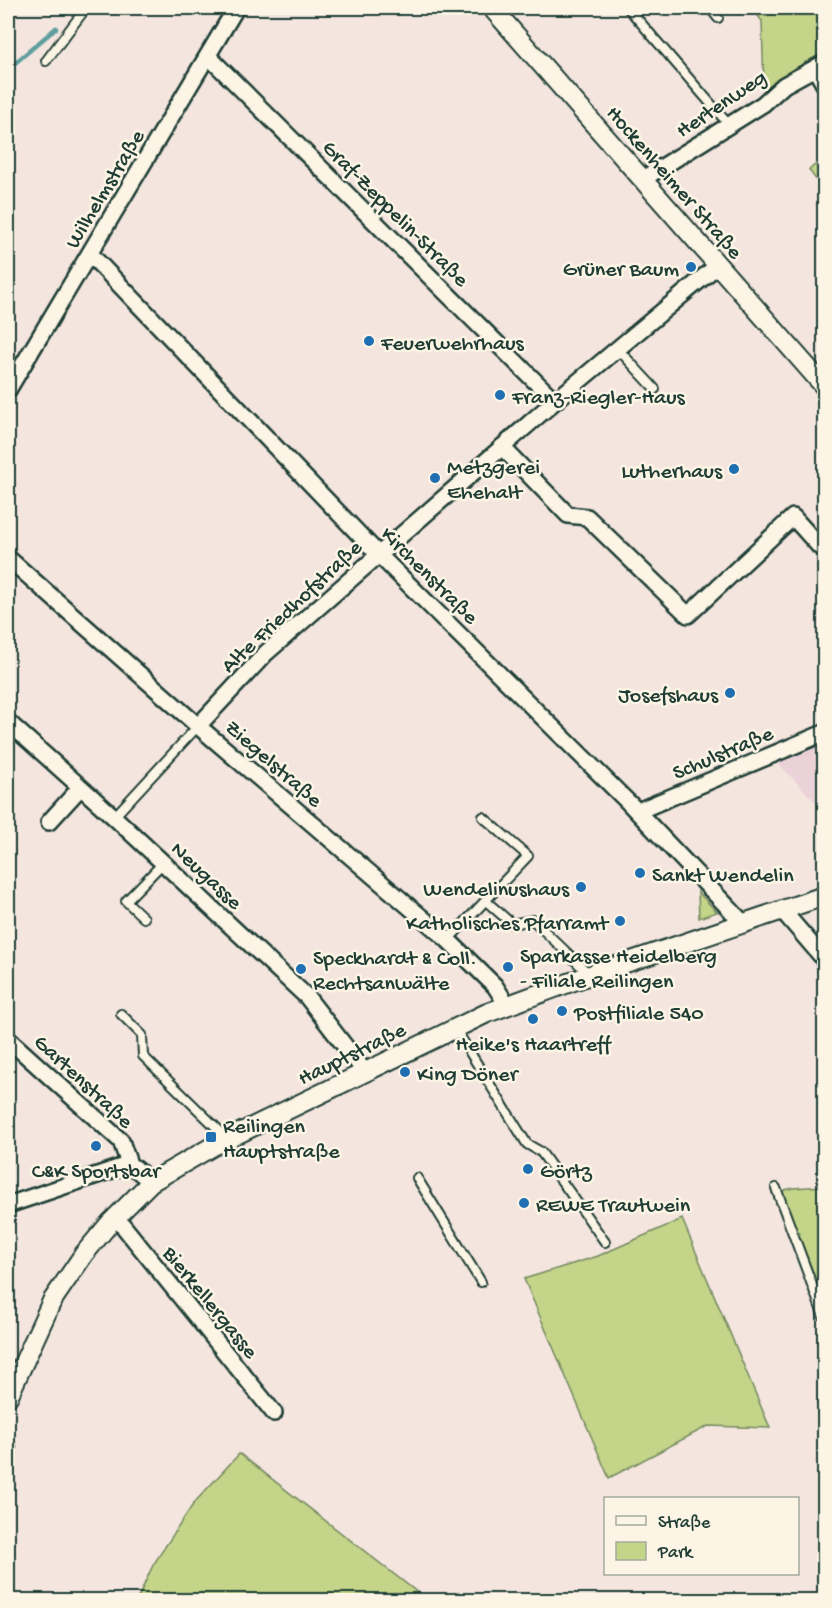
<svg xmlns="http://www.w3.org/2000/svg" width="832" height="1608" font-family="'Gochi Hand',sans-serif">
	<rect width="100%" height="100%" fill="#f4e5df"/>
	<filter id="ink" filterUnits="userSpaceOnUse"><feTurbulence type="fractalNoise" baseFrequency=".0167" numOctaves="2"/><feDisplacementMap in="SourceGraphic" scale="12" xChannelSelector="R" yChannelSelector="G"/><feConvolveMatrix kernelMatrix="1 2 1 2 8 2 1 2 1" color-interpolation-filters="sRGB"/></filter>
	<g filter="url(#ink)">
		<polygon fill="#ebd2d8" points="824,741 824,811 778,763"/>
		<g fill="#c4d489" stroke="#72885e" stroke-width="1.5">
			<polygon points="758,8 824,8 824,53 764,89 762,21 758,16"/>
			<polygon points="824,158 824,191 809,170"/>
			<polygon points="698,892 717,912 699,918"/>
			<polygon points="824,1186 824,1324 772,1193 793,1188"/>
			<polygon points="682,1219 770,1428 708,1426 609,1478 524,1279 598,1256"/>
			<polygon points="239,1454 240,1454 427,1600 137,1600 153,1565 194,1503"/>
		</g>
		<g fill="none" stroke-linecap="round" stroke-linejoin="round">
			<polyline stroke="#619e9e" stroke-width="4.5" points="8,69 56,28"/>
			<g stroke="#1f3d34" stroke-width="12">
				<g id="service">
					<polyline points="628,8 730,126"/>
					<polyline points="710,8 718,18"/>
					<polyline points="46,61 86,8"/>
					<polyline points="618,349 655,389"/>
					<polyline points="114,817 198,726"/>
					<polyline points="486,901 512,924 533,920 589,974"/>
					<polyline points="144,918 126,901 163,863"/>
					<polyline points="448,940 528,856 483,817"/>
					<polyline points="121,1014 142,1035 143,1056 227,1138"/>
					<polyline points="456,1030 527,1144 541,1152 605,1242"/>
					<polyline points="417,1178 481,1282"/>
					<polyline points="776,1188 824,1317"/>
					<polyline points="8,1445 11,1447 8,1454"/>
				</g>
			</g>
			<g stroke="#1f3d34" stroke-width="20">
				<g id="minor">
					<polyline points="208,56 555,401"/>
					<polyline points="815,68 824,84"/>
					<polyline points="643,179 763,104 784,85 824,63"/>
					<polyline points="90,254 378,554 629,803 743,923"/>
					<polyline points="8,390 236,8"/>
					<polyline points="502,447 568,515 587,517 688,615 793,517 820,547"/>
					<polyline points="8,558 198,726 448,940 495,986 507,1005"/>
					<polyline points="8,722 114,817 307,997 365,1072"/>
					<polyline points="198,726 266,653 555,401 718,265"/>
					<polyline points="638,811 824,733"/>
					<polyline points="49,822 80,788"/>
					<polyline points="782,910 824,959"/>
					<polyline points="8,1039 121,1141 130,1167"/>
					<polyline points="8,1205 124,1166 135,1168 151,1182"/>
					<polyline points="116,1217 274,1413"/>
				</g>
			</g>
			<g stroke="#1f3d34" stroke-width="22">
				<g id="tertiary">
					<polyline points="492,8 824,386"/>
					<polyline points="8,1397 52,1301 84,1254 110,1223 151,1182 215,1145 487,1013 590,975 824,896"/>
				</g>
			</g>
			<use href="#service" stroke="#fcf5e5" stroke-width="8"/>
			<use href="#minor" stroke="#fcf5e5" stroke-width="15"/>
			<use href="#tertiary" stroke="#fcf5e5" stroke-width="18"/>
		</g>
	</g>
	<g fill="#1f6fb2" stroke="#fcf5e5" stroke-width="2">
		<circle cx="691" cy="267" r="6"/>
		<circle cx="369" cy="341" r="6"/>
		<circle cx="500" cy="395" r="6"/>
		<circle cx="734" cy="469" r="6"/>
		<circle cx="435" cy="478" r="6"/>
		<circle cx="730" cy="693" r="6"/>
		<circle cx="640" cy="873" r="6"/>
		<circle cx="581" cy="887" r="6"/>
		<circle cx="620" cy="921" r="6"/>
		<circle cx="508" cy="967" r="6"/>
		<circle cx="301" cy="969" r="6"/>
		<circle cx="562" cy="1011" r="6"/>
		<circle cx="533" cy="1019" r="6"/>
		<circle cx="405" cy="1072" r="6"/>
		<rect x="205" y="1131" width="12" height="12" rx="3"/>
		<circle cx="96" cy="1146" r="6"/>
		<circle cx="528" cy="1169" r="6"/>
		<circle cx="524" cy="1203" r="6"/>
	</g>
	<g text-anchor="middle" stroke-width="5" stroke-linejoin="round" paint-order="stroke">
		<g font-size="22" fill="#1f3d34" stroke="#fcf5e5">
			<text transform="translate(720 102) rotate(-34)" y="8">Hertenweg</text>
			<text transform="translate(676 181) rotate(49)" y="8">Hockenheimer Straße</text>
			<text transform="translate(103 188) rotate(-59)" y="8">Wilhelmstraße</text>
			<text transform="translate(397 212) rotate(45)" y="8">Graf-Zeppelin-Straße</text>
			<text transform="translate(431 574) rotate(45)" y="8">Kirchenstraße</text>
			<text transform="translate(290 605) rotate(-43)" y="8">Alte Friedhofstraße</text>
			<text transform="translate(722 751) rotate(-23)" y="8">Schulstraße</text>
			<text transform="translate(275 762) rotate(41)" y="8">Ziegelstraße</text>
			<text transform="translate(208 874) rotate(43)" y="8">Neugasse</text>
			<text transform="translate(351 1052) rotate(-26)" y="8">Hauptstraße</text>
			<text transform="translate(85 1080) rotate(43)" y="8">Gartenstraße</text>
			<text transform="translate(212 1301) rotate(51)" y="8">Bierkellergasse</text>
		</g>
		<g font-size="22" fill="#1f3d34" stroke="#fcf5e5" text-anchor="start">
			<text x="679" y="275" text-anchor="end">Grüner Baum</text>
			<text x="381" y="349">Feuerwehrhaus</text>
			<text x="512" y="403">Franz-Riegler-Haus</text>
			<text x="447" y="473">Metzgerei<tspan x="447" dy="25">Ehehalt</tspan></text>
			<text x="722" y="477" text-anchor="end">Lutherhaus</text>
			<text x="718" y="701" text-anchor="end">Josefshaus</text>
			<text x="652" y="881">Sankt Wendelin</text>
			<text x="569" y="895" text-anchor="end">Wendelinushaus</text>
			<text x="608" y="929" text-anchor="end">Katholisches Pfarramt</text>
			<text x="520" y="962">Sparkasse Heidelberg<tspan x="520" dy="25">- Filiale Reilingen</tspan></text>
			<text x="313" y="964">Speckhardt &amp; Coll.<tspan x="313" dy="25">Rechtsanwälte</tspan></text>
			<text x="574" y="1019">Postfiliale 540</text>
			<text x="533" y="1050" text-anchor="middle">Heike's Haartreff</text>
			<text x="417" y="1080">King Döner</text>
			<text x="223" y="1132">Reilingen<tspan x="223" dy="25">Hauptstraße</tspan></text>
			<text x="96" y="1177" text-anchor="middle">C&amp;K Sportsbar</text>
			<text x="540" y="1177">Görtz</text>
			<text x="536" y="1211">REWE Trautwein</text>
		</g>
	</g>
	<rect width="832" height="1608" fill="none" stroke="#fcf5e5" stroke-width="30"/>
	<rect x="15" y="15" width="802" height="1578" fill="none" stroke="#1f3d34" stroke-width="2" filter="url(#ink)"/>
	<rect x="604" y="1497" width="195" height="78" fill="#fcf5e5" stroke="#a4ab9e" stroke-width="1.5"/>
	<rect x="616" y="1516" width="30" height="9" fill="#fcf5e5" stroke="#a4ab9e" stroke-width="1.5"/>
	<text x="658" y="1527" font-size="18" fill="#1f3d34">Straße</text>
	<rect x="616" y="1542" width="30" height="18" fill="#c4d489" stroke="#a4ab9e" stroke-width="1.5"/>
	<text x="658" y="1557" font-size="18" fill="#1f3d34">Park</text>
</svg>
